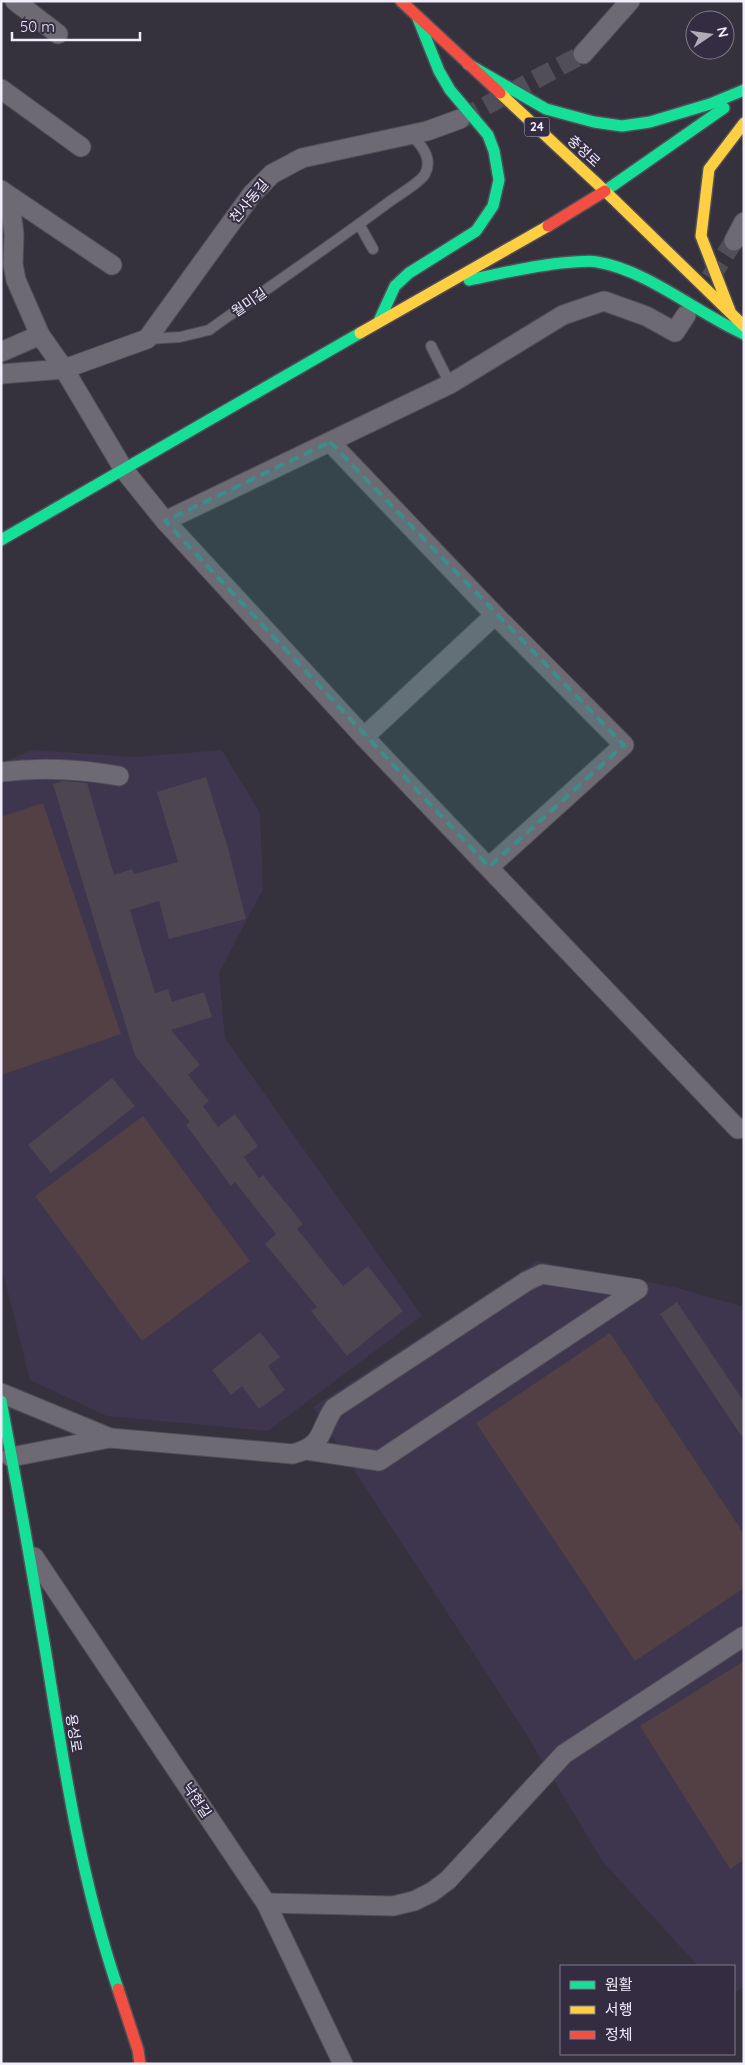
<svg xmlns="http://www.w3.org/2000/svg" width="745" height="2065" font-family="Quicksand,'Noto Sans KR',sans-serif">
	<rect width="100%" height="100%" fill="#35323d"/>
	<g fill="#3e354e">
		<polygon points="32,750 136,757 222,750 260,813 263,889 219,973 225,1038 422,1316 268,1431 107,1416 30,1380 1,1265 1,763"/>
		<polygon points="537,1261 674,1287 744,1307 744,1986 734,1993 734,1966 698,1966 603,1862 523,1729 313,1407"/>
	</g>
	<g fill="#534045">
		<polygon points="43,803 121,1034 1,1075 1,817"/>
		<polygon points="143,1116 250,1261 142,1341 35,1196"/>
		<polygon points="610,1333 744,1534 744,1588 635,1661 476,1423"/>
		<polygon points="744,1661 744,1860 730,1869 640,1726"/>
	</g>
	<g fill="#4d4650">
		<polygon points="206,777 228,848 246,919 169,939 159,901 130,910 155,993 168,989 172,1002 204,992 212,1017 171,1030 200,1065 188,1075 209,1101 203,1106 218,1127 235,1114 258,1146 244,1157 259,1178 263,1175 303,1224 297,1229 343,1286 368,1266 403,1311 347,1356 311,1311 317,1307 265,1244 276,1234 235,1182 231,1186 186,1125 190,1122 135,1056 53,784 63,781 87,783 114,875 132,869 134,874 178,862 157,792"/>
		<polygon points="112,1078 135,1106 51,1173 28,1145"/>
		<polygon points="677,1302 744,1402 744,1440 660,1314"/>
		<polygon points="260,1332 280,1357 268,1366 285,1390 259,1409 242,1386 231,1395 212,1370"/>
	</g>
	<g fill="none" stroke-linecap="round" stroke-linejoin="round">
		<g stroke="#514e5a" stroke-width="19" stroke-dasharray="19 9" stroke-linecap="butt">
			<polyline points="461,119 583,54"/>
			<polyline points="710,278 734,241"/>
		</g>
		<g stroke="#504e57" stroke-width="12">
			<g id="lane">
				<polyline points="359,224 373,249"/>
				<path d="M147 339 180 337 209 330C269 287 330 246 389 202 397 196 421 182 425 174 433 159 422 145 411 135"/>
				<polyline points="431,346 450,384"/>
			</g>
		</g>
		<g stroke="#504e57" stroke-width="21">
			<g id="street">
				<polyline points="15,1 58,34"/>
				<polyline points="583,54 630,1"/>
				<polyline points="1,89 81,147"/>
				<polyline points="1,190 11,211 14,234 13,264 16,280 40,335 64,369 124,470 165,521 364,737 738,1129 744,1128"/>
				<polyline points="2,191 112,265"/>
				<polyline points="734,241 744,222"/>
				<polyline points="1,352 40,335"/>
				<polyline points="1,374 64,369 147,339 252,194 272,174 302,158 427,131 460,119"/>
				<polyline points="330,442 495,615 624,745 489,867"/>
				<polyline points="165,521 450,384 563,315 604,301 646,316 675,332 686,315"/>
				<polyline points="364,737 495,615"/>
				<path d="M1 772C42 767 79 769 119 776"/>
				<polyline points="1,1393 110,1438 11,1457"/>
				<path d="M110 1438 293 1454C325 1445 318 1432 334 1408L527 1281 542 1274 638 1289 379 1461 307 1450"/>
				<polyline points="34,1557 266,1903 343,2064"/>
				<polyline points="266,1903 393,1906 414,1901 432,1892 448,1880 564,1754 744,1636"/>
			</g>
		</g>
		<g stroke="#504e57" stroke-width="14">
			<g id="fast">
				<polyline points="468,64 546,109 594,122 622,126 650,122 710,104 744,90"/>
				<polyline points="605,191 724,108"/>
				<path d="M469 280C504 273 539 264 574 262 582 262 590 260 597 262 647 270 697 313 744 334"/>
				<polyline points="379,321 395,286 409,273 476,231 493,206 499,180 494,151 488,135 450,90 439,71 417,16"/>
				<polyline points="1,540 360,333"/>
				<path d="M1 1401C17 1485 32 1569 46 1654 64 1767 81 1880 118 1989"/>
			</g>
		</g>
		<g stroke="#504e57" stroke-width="14">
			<g id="slow">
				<polyline points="500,93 605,191 744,326"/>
				<polyline points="730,311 701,236 709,169 744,123"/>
				<polyline points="360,333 548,226"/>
			</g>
		</g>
		<g stroke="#504e57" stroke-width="14">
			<g id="jam">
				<polyline points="401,1 500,93"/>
				<polyline points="548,226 605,191"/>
				<polyline points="118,1989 138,2050 140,2064"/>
			</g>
		</g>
		<use href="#lane" stroke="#6d6a74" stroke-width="10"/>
		<use href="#street" stroke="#6d6a74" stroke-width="19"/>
		<use href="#fast" stroke="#16e098" stroke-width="11"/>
		<use href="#slow" stroke="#ffcf43" stroke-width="11"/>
		<use href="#jam" stroke="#f24e42" stroke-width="11"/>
	</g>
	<path fill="#3c8e8a" fill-opacity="0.2" stroke="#3c8e8a" stroke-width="4" stroke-dasharray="10 6" stroke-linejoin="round" d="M330 442 624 745 489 867 165 521Z"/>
	<g text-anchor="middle" stroke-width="4" stroke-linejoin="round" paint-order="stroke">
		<rect fill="#342d42" stroke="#b8b3c4" stroke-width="1" x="524.5" y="117.5" width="25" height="19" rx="4"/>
		<g font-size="12" font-weight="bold" fill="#f1edfb">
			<text x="537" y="131">24</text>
		</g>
		<g font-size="14" fill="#f1edfb" stroke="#342d42">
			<text transform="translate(584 151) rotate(43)" y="5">충정로</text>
			<text transform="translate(249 201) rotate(-50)" y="5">천사동길</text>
			<text transform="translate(249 302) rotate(-35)" y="5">월미길</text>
			<text transform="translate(74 1733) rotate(81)" y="5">용성로</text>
			<text transform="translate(197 1800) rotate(56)" y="5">낙현길</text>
		</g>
	</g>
	<rect width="745" height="2065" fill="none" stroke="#f1edfb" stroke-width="5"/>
	<rect x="560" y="1965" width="175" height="90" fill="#342d42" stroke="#807a8c"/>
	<rect x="570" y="1981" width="25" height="8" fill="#16e098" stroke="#807a8c"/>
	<text x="605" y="1990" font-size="15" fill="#f1edfb">원활</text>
	<rect x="570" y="2006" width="25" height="8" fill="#ffcf43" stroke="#807a8c"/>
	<text x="605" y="2015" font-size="15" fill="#f1edfb">서행</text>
	<rect x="570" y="2031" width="25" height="8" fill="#f24e42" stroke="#807a8c"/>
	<text x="605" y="2040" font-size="15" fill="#f1edfb">정체</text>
	<g transform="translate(710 35) rotate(77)"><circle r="24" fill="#342d42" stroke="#807a8c"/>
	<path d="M0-4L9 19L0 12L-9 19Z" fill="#afacb8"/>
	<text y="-8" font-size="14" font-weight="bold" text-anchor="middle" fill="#f1edfb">N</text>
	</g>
	<path d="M12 32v8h128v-8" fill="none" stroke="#f1edfb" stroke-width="2.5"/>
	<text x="20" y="32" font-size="15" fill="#f1edfb" stroke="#342d42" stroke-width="4" paint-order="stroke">50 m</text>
</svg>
